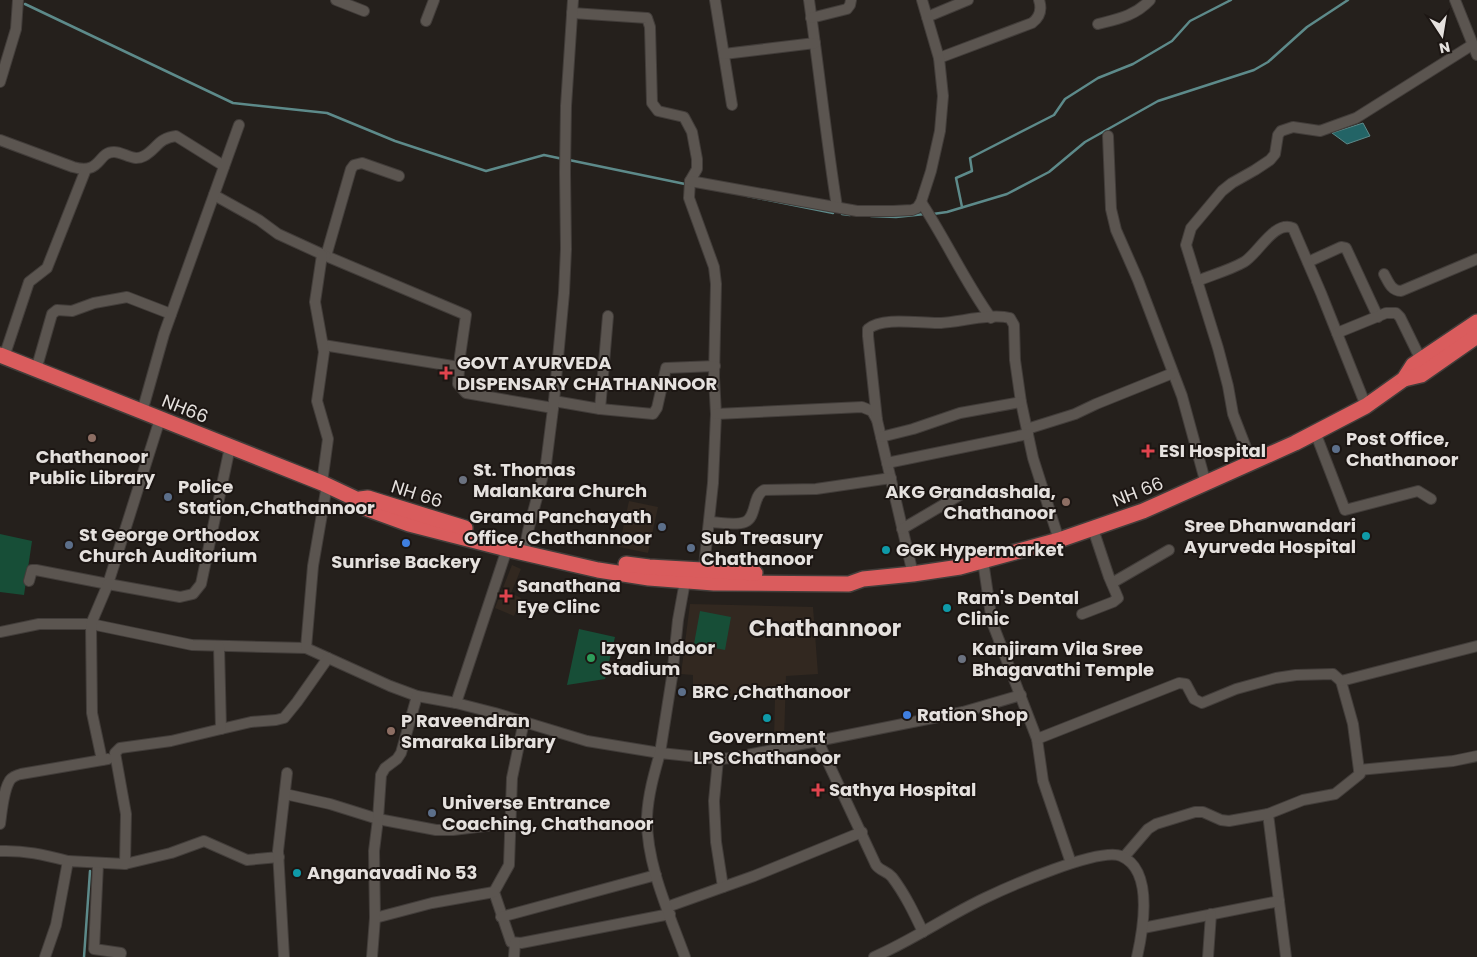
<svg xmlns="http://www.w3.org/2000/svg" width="1477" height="957" font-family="Poppins,sans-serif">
	<rect width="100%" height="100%" fill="#25201c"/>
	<g fill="#322820">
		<polygon points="629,501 658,507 648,553 619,547"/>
		<polygon points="512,565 521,569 511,593 521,598 514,616 495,608"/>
		<polygon points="690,604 813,607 818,674 786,676 784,740 774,740 775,698 693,696 693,675 681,674"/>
	</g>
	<g fill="#174e37">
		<polygon points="0,534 32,541 24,595 0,592"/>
		<polygon points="700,611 731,617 725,650 694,644"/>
		<polygon points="579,629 615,637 605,679 567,685"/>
	</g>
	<polygon fill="#236466" stroke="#5d8a8a" points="1363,123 1370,136 1347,144 1332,133"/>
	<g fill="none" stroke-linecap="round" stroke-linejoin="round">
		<g stroke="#5d8a8a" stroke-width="2.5">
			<polyline points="25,4 233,103 327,113 395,141 486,171 544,155 563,159"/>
			<polyline points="569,160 685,184"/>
			<polyline points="748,196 833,213"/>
			<polyline points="962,207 956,178 972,171 970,158 1054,115 1065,99 1098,78 1133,64 1172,41 1190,21 1231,0"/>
			<polyline points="842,214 850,215"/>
			<polyline points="933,214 947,212 1007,194 1049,172 1085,142 1158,101 1254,70 1268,62 1307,27 1348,0"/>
			<polyline points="871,216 896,217 925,214"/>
			<polyline points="84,957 90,871"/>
		</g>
		<g stroke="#423d3a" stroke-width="12">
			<g id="minor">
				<polyline points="336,0 364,11"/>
				<polyline points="715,0 732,105"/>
				<path d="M809 0C819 69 826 138 837 207"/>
				<polyline points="1455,0 1477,55"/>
				<polyline points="572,13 647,18 650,27 652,103 658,111 684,117 692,132 697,159 697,169 690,181 689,198 714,267 716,284 714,377 716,414 713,483 703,576"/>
				<polyline points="927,17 968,0"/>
				<polyline points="811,18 847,9 850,5 851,0"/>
				<polyline points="426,21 434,0"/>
				<path d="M1098 24C1118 19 1135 16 1150 0"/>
				<polyline points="724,54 815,43"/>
				<path d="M939 58 1032 23C1040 17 1042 9 1039 0"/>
				<polyline points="0,82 16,29 18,0"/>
				<polyline points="1108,136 1111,209 1116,230 1138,280 1182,396 1206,484"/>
				<path d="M0 140 73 167C102 175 97 152 114 152 124 152 133 162 144 156 157 149 158 138 176 136L224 166"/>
				<polyline points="399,176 362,163 354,165 351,169 326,256 466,315 460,356 458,384 466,393 553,408"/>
				<polyline points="690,181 857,211 893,211 912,210 917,208 921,202 931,171 940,131 943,96 939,58 922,0"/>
				<polyline points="214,195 259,220 278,234 326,256"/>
				<path d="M921 202C946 240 965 282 991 318"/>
				<polyline points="1308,262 1341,247 1346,248 1378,317"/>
				<path d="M1384 274C1388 281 1391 291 1401 291L1477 259"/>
				<path d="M1197 281C1212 275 1230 270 1244 262 1258 254 1274 220 1293 228L1321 293 1366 406"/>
				<polyline points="1337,333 1386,313 1396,313 1400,317 1421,360"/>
				<polyline points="323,345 459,367"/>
				<polyline points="4,357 29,282 47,268 86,169"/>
				<polyline points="36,370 52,314 57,310 72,311 94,303 127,297 171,314"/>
				<polyline points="554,401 600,409 653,414 657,408 666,368 715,366"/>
				<polyline points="600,409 608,316"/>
				<polyline points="142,412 164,334 239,125"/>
				<polyline points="716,414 862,407 872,411 877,420 913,574"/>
				<path d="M877 420 868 336V329C883 316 922 324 941 323 960 322 992 313 1010 318L1014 325 1015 360 1021 402 1033 458 1059 540"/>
				<polyline points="1027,429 1075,414 1096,404 1173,373"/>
				<polyline points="1315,432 1345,510 1418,491 1431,499"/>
				<polyline points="881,437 913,429 960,413 1021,402"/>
				<polyline points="887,463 1028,434"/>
				<polyline points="1252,463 1233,414 1228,386 1218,348 1186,245 1191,228 1222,191 1232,183 1255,170 1270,160 1275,154 1278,135 1281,131 1293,127 1320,131 1356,118 1472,45"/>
				<polyline points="322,483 328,439 317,401 324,352 315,302 322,255"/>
				<path d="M709 522C720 522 735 526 745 522 757 517 752 496 764 490L816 489 891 478"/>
				<polyline points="902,529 965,492"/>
				<polyline points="524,553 528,531 546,464 554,401 564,293 566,249 565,172 566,106 573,0"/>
				<polyline points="983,561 992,622 1037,739 1043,781 1071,863"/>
				<polyline points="29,581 32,570 36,570 108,584 160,419"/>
				<polyline points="1112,583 1169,550"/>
				<polyline points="1082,614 1113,602 1118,598 1109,577 1093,529"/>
				<polyline points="0,632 39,624 91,624 192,645 306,648 390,686 417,696 456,703 495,713 587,741 660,753 672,677 678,620 686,576"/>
				<polyline points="306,648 313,566 327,485"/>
				<polyline points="1341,681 1353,724 1359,770"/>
				<polyline points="456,703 507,549"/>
				<polyline points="524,721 512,778 509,865 494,892 511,942 521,943 670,914"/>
				<polyline points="221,729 251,722 276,720 284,718 297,702 328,658"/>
				<polyline points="1037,739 1179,683 1186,684 1194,699 1202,703 1236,689 1276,678 1296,675 1333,674 1341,681 1477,646"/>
				<path d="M818 741 876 865C880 871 887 871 892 877 905 894 914 913 923 932"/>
				<polyline points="718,759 714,801 716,842 723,887"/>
				<polyline points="102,760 92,713 91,624 108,584 180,597 193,594 201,584 230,447"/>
				<polyline points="285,794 330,804 378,819 436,830 453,830 510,823"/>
				<polyline points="1268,814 1286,957"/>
				<path d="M0 824C2 811 3 791 10 780 13 776 17 775 21 774L108 759"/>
				<path d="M0 851C24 850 45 855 68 861"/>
				<polyline points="1124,857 1148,829 1156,824 1195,812 1203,812 1221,820 1229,821 1268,814 1303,800 1335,794 1360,774 1359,770 1453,761 1477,756"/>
				<polyline points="98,864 94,949 121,953 120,957"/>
				<polyline points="125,864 171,853 204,841 247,860 279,857"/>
				<polyline points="667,907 754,876 862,832"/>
				<polyline points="501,917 656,875"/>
				<polyline points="375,918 432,903 494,892"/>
				<polyline points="1143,928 1279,901"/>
				<polyline points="45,957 56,925 68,861 125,864 126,814 115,753 120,748 171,741 221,729 219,646"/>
				<polyline points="284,957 278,851 287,773"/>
				<polyline points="372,957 375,918 374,851 378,819 381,775 385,768 397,759 401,753 417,696"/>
				<polyline points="514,957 515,943"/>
				<path d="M685 957C669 913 646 864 647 817 648 795 654 774 660 753L718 759 732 758 963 712 1021 695"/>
				<path d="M874 957C913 940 947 916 985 898 1008 887 1099 847 1121 856 1154 870 1143 930 1137 957"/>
				<polyline points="1208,957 1211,914"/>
			</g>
		</g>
		<g stroke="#423d3a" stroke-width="18">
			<g id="highway">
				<polyline points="0,355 322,483 356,499 365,508 409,524 507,549 598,570 649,578 714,583 849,584 863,579 913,574 960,567 1059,540 1143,511 1295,443 1366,406 1404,379 1413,365 1477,322"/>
				<polyline points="1404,379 1421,375 1477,336"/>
				<polyline points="360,499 368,498 465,528"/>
				<polyline points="626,564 649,567 755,573"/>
			</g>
		</g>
		<use href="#minor" stroke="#5b5550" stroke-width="10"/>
		<use href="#highway" stroke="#da5c5d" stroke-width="15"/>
	</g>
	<g fill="#e0444e" stroke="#1c1613" stroke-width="2">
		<path d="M443.5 365.5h5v5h5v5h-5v5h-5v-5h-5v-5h5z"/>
		<path d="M1145.5 443.5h5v5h5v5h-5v5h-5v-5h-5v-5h5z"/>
		<path d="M503.5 588.5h5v5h5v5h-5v5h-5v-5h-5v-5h5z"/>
		<path d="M815.5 782.5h5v5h5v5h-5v5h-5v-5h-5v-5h5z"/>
	</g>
	<g fill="#8d6e63" stroke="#1c1613" stroke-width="2">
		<circle cx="92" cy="438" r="5"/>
		<circle cx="1066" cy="502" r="5"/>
		<circle cx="391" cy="731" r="5"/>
	</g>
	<g fill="#5c6f8a" stroke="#1c1613" stroke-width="2">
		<circle cx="1336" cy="449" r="5"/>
		<circle cx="168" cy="497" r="5"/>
		<circle cx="662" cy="527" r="5"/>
		<circle cx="69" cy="545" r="5"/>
		<circle cx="691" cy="548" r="5"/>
		<circle cx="682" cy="692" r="5"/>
		<circle cx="432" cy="813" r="5"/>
	</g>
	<g fill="#6b7280" stroke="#1c1613" stroke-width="2">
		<circle cx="463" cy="480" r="5"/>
		<circle cx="962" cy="659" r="5"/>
	</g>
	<g fill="#0f9aa8" stroke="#1c1613" stroke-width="2">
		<circle cx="1366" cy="536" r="5"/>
		<circle cx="886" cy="550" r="5"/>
		<circle cx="947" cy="608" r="5"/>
		<circle cx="767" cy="718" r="5"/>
		<circle cx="297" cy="873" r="5"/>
	</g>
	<g fill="#3f7fe0" stroke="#1c1613" stroke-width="2">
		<circle cx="406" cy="543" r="5"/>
		<circle cx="907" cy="715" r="5"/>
	</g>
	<circle fill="#2e9e5b" stroke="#1c1613" stroke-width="2" cx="591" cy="658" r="5"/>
	<g text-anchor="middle" stroke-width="4" stroke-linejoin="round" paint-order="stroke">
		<g font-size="18" font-weight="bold" fill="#e5e1de" stroke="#1c1613" text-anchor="start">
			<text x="457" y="369">GOVT AYURVEDA<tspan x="457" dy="21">DISPENSARY CHATHANNOOR</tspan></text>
			<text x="1346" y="445">Post Office,<tspan x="1346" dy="21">Chathanoor</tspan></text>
			<text x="1159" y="457">ESI Hospital</text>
			<text x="92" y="463" text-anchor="middle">Chathanoor<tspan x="92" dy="21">Public Library</tspan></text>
			<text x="473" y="476">St. Thomas<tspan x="473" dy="21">Malankara Church</tspan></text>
			<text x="178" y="493">Police<tspan x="178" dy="21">Station,Chathannoor</tspan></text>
			<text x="1056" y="498" text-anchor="end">AKG Grandashala,<tspan x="1056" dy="21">Chathanoor</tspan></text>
			<text x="652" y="523" text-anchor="end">Grama Panchayath<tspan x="652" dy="21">Office, Chathannoor</tspan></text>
			<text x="1356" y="532" text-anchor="end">Sree Dhanwandari<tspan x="1356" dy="21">Ayurveda Hospital</tspan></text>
			<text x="79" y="541">St George Orthodox<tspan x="79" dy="21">Church Auditorium</tspan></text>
			<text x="701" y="544">Sub Treasury<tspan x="701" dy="21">Chathanoor</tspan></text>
			<text x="896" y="556">GGK Hypermarket</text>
			<text x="406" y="568" text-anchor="middle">Sunrise Backery</text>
			<text x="517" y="592">Sanathana<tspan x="517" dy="21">Eye Clinc</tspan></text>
			<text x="957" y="604">Ram's Dental<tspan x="957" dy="21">Clinic</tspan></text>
			<text x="601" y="654">Izyan Indoor<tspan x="601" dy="21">Stadium</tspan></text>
			<text x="972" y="655">Kanjiram Vila Sree<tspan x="972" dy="21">Bhagavathi Temple</tspan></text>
			<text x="692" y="698">BRC ,Chathanoor</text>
			<text x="917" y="721">Ration Shop</text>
			<text x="401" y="727">P Raveendran<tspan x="401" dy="21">Smaraka Library</tspan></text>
			<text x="767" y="743" text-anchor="middle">Government<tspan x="767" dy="21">LPS Chathanoor</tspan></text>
			<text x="829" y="796">Sathya Hospital</text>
			<text x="442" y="809">Universe Entrance<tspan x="442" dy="21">Coaching, Chathanoor</tspan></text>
			<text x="307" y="879">Anganavadi No 53</text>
		</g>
		<g font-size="18" fill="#e5e1de" stroke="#1c1613">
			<text transform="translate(185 409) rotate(22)" y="6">NH66</text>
			<text transform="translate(1138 492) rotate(-21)" y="6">NH 66</text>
			<text transform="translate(417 494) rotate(18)" y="6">NH 66</text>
		</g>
		<g font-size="22" font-weight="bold" fill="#e5e1de" stroke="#1c1613">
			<text x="825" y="636">Chathannoor</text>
		</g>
	</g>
	<g transform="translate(1442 35) rotate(168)" stroke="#1c1613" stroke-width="4" paint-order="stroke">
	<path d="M0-4L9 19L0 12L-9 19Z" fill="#e5e1de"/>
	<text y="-8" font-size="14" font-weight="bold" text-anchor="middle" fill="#e5e1de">N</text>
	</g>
</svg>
